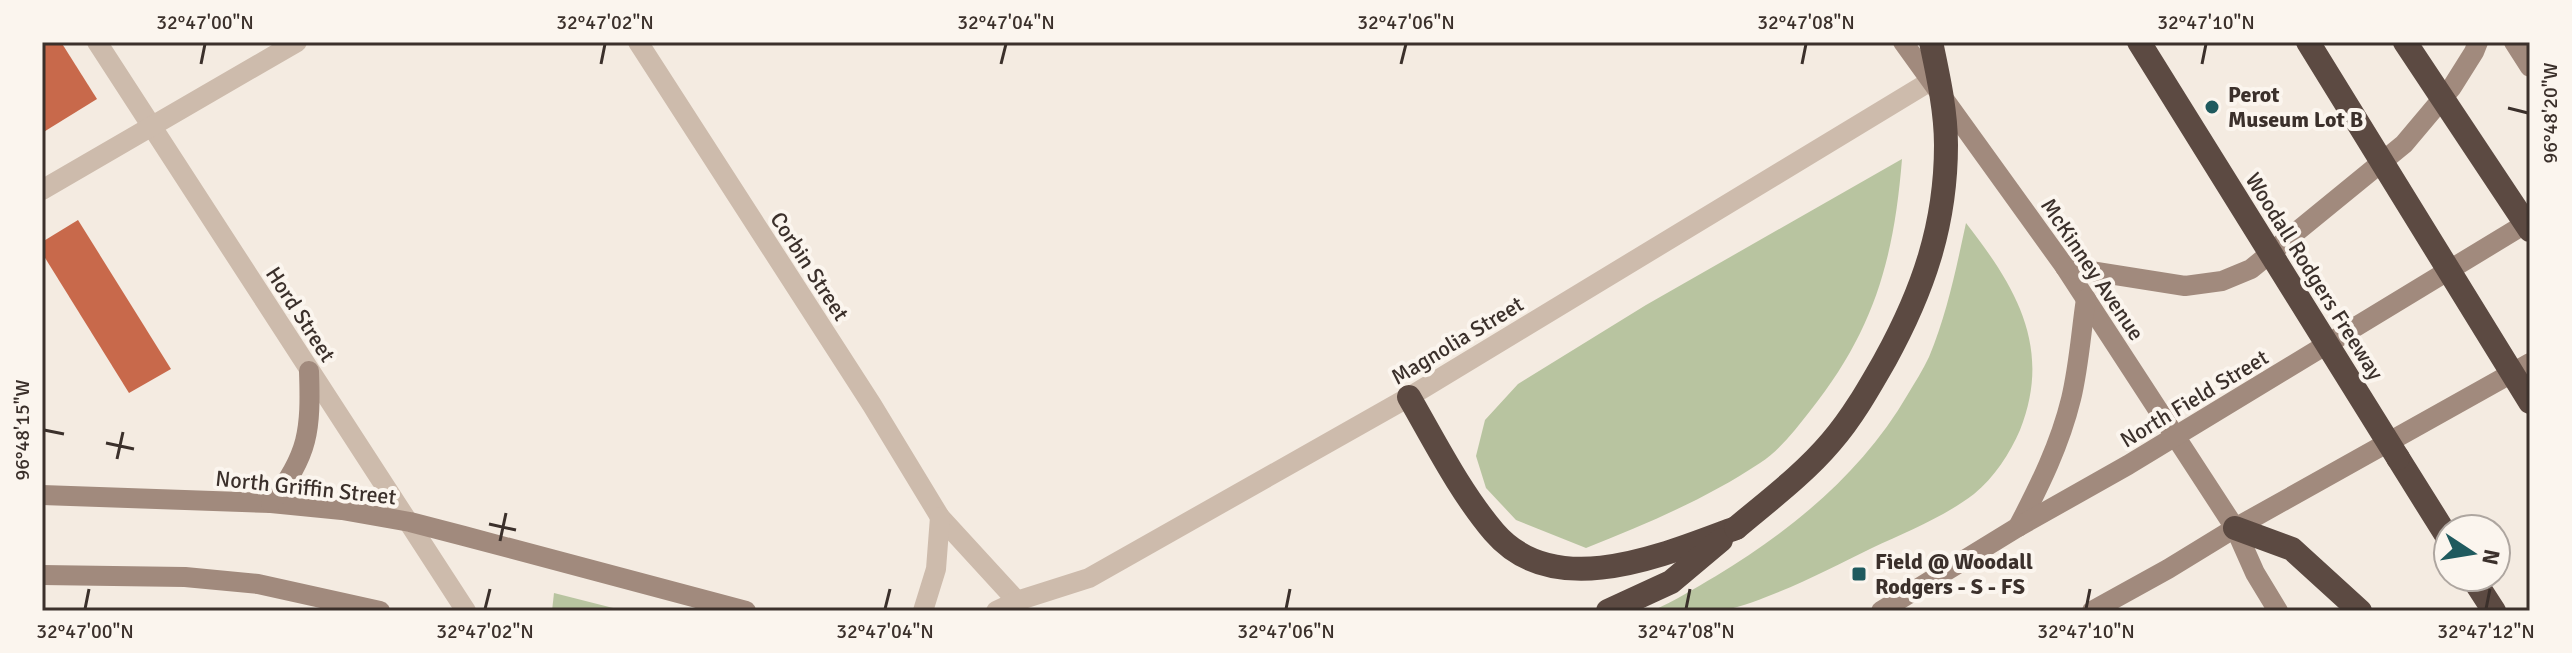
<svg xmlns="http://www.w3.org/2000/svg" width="2572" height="653" font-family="Signika,sans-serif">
	<rect width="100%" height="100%" fill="#f4ebe1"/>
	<g fill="#b8c4a0">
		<path d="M1902 159C1894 259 1874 331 1810 411 1796 429 1779 451 1760 463 1706 499 1646 524 1586 548L1516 520 1486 488 1476 456 1485 420 1518 384 1646 305Z"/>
		<path d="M1966 223C2015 286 2053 347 2020 430 2010 453 1994 478 1974 494 1944 517 1906 532 1872 548 1829 569 1772 599 1726 610 1706 615 1674 611 1652 611 1675 601 1695 588 1716 576 1793 529 1862 473 1908 394 1915 382 1923 370 1929 357 1947 314 1956 269 1966 223Z"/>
		<polygon points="554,593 625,611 552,611"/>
	</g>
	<g fill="#c8694b">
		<polygon points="42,42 61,42 97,99 42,133"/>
		<polygon points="78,220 171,369 129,393 42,253 42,242"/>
	</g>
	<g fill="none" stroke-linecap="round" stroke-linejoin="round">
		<g stroke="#cdbbac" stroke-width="20">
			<polyline points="97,42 466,611"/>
			<polyline points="638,42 872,405 940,517 1017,601"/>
			<polyline points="42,190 297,42"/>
			<polyline points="923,611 936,569 940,517"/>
			<polyline points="996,611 1017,601 1089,578 1409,397 1929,82"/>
		</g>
		<g stroke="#a18a7d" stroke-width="20">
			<polyline points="1903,42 2065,267 2235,528 2255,573 2278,611"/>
			<polyline points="2514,42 2530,67"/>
			<polyline points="2065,267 2185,286 2222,281 2251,269 2404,144 2452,87 2474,52 2478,42"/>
			<polyline points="42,495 271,503 342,510 410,522 464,536 746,611"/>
			<path d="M271 503C309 455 311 430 309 371"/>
			<path d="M2018 527C2040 485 2060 444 2071 399 2079 366 2081 332 2086 299"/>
			<polyline points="42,575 185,577 258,584 380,611"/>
			<polyline points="1881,611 2018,527 2128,465 2530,221"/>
			<polyline points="2092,611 2168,569 2235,528 2530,363"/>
		</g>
		<g stroke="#5c4a42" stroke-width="24">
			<path d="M1409 397C1435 442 1460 492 1494 532 1555 603 1665 554 1736 528"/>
			<polyline points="2398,458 2448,538"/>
			<polyline points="2235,528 2292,549 2360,611"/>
			<polyline points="2472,577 2494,611"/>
			<polyline points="1608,611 1671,582 1721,540"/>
		</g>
		<g stroke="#5c4a42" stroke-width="24">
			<polyline points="2139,42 2398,458"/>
			<polyline points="2308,42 2530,402"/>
			<polyline points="2405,42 2530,230"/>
			<path d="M1736 528C1768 501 1804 474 1831 442 1852 418 1869 388 1885 360 1923 291 1946 225 1946 145 1946 111 1938 75 1931 42"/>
		</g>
	</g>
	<path fill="none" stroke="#3b302b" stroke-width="3" d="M201 64 205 44M601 64 605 44M1001 64 1006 44M1401 64 1406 44M1802 64 1806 44M2202 64 2206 44M2508 108 2528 113M44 430 64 434M106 443 134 449M117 459 123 432M489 524 516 530M500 541 506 513M85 609 89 589M485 609 490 589M885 609 890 589M1286 609 1290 589M1686 609 1690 589M2086 609 2090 589M2486 609 2490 589"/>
	<g fill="#1f5a5e" stroke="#fbf5ee" stroke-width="3">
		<circle cx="2212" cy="107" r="8"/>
		<rect x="1851" y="566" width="16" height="16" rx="4"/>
	</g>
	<g text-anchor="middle" stroke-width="8" stroke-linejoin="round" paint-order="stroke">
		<g font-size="22" font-weight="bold" fill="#3b302b" stroke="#fbf5ee" text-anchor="start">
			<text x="2228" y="102">Perot<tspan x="2228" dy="25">Museum Lot B</tspan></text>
			<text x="1875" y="569">Field @ Woodall<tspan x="1875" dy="25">Rodgers - S - FS</tspan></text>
		</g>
		<g font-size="22" fill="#3b302b" stroke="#fbf5ee">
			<text transform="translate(810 266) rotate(57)" y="8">Corbin Street</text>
			<text transform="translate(2093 269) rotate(56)" y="8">McKinney Avenue</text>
			<text transform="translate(2315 276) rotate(58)" y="8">Woodall Rodgers Freeway</text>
			<text transform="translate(301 314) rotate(57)" y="8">Hord Street</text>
			<text transform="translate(1457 340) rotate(-31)" y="8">Magnolia Street</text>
			<text transform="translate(2194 398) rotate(-31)" y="8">North Field Street</text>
			<text transform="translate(306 487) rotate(6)" y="8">North Griffin Street</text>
		</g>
	</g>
	<rect width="2572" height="653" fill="none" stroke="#fbf5ee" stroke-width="88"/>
	<g transform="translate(2472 553) rotate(102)"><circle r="38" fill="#fbf5ee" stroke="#aea6a0" stroke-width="2"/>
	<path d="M0-6L14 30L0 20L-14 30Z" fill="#1f5a5e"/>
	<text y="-12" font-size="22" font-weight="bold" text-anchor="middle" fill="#3b302b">N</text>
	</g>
	<rect x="44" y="44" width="2484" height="565" fill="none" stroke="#3b302b" stroke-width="3"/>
	<g font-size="20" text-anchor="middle" fill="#3b302b">
		<text x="205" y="29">32°47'00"N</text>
		<text x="605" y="29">32°47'02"N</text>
		<text x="1006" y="29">32°47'04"N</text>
		<text x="1406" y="29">32°47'06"N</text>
		<text x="1806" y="29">32°47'08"N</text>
		<text x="2206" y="29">32°47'10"N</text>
		<text transform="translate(2550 113) rotate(-90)" y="7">96°48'20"W</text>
		<text transform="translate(22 430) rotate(-90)" y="7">96°48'15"W</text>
		<text x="85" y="638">32°47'00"N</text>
		<text x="485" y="638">32°47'02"N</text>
		<text x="885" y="638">32°47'04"N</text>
		<text x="1286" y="638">32°47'06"N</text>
		<text x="1686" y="638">32°47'08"N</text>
		<text x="2086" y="638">32°47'10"N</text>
		<text x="2486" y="638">32°47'12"N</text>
	</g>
</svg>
